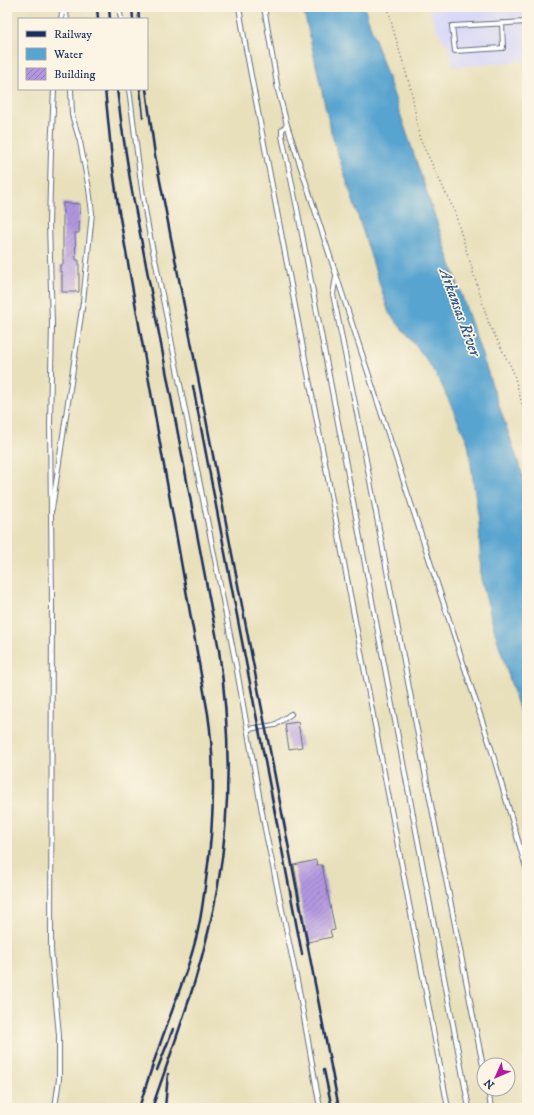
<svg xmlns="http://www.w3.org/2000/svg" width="534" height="1115" font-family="'IM FELL DW Pica',serif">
	<defs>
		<pattern id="building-hatch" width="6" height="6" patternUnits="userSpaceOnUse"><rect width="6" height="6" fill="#b297e0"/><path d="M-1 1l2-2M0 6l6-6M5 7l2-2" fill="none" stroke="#907cb9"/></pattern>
	</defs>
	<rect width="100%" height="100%" fill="#fcf5e5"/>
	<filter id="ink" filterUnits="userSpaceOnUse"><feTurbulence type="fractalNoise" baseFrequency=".025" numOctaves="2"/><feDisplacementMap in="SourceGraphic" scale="8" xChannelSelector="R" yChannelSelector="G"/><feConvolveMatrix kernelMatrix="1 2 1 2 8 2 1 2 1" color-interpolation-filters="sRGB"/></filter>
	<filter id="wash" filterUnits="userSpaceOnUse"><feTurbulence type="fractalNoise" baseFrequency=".012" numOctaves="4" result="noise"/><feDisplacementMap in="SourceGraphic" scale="16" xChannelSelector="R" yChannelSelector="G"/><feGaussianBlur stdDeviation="0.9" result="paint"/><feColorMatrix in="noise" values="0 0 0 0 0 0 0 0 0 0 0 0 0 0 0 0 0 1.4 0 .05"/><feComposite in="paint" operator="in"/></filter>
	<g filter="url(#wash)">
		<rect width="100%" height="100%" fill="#e8e0bb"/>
		<polygon fill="#d7d7f8" points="428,7 527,7 527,61 453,67 448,45 443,41 434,24"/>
		<polygon fill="#58a4d0" stroke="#3a6a97" points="303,7 364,7 527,488 527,735 495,632 481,579 479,522 468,443 440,381 424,356 389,313 331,132"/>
		<g id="blocks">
			<g fill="url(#building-hatch)">
				<polygon points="63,203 80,204 79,233 75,233 76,260 79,260 79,292 62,292 62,272 60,272 60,265 63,265"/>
				<polygon points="298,722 302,747 289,749 285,724"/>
				<polygon points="316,860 317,865 322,865 335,930 330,931 332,937 308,942 294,865"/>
			</g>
		</g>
	</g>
	<g filter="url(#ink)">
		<use href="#blocks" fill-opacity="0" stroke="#636d7f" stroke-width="1"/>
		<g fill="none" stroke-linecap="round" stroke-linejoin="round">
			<g stroke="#636d7f" stroke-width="6">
				<g id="service">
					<polyline points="65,7 67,19"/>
					<polyline points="119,7 121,19"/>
					<polyline points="239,7 246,49 448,1108"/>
					<polyline points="264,7 278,90 287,125 491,748 527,871"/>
					<polyline points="61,19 63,7"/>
					<polyline points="502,23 503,48 455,51 452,26 527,22"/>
					<polyline points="54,89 51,151 49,224 52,323 50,424 52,602 51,950 59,1035 59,1079 55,1108"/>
					<path d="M129 89C137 147 142 207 156 264L236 665 265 829 299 990 320 1108"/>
					<polyline points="287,125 282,130 282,136 297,208 469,1108"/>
					<polyline points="336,277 333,294 360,428 431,804 484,1071"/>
					<polyline points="52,509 83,302 92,213 89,189 80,142 72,115 71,89"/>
					<polyline points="248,729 275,725 291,714"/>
					<polyline points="488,1089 491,1108"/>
				</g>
			</g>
			<polyline stroke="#636d7f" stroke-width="1.5" stroke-dasharray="1 3" stroke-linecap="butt" points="388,7 393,29 412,93 419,137 454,210 489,324 513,371 527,422"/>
			<use href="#service" stroke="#fff" stroke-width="4"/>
			<g stroke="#1b2f5e" stroke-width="2.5">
				<polyline points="97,7 98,19"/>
				<polyline points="109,7 110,19"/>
				<polyline points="132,7 133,19"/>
				<polyline points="138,7 139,19"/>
				<path d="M105 89 113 170 119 212 208 714C216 769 214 824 206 880 203 900 201 922 195 942 189 966 180 988 172 1011 160 1043 149 1075 139 1108"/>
				<path d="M117 89 122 128 131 186 219 650C230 727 231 809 218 885 205 962 177 1035 152 1108"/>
				<polyline points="140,89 143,117"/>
				<polyline points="146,89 155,155 339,1108"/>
				<polyline points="193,386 302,954"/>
				<polyline points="157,1070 173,1029"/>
				<polyline points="324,1070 332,1108"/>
				<polyline points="165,1108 168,1074"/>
			</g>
		</g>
	</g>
	<g text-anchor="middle" stroke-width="3.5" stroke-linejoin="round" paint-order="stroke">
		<g font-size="16" font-style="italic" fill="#305886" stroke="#fcf5e5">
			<text transform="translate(461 312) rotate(70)" y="6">Arkansas River</text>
		</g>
	</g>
	<rect width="534" height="1115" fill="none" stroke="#fcf5e5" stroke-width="24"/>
	<rect x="18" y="18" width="130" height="72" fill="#fcf5e5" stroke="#a2a6af"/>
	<rect x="26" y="31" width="20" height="6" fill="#1b2f5e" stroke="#a2a6af"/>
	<text x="54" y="38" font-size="12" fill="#1b2f5e">Railway</text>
	<rect x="26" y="48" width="20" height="12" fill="#58a4d0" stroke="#a2a6af"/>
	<text x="54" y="58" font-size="12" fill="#1b2f5e">Water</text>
	<rect x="26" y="68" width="20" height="12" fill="url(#building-hatch)" stroke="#a2a6af"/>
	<text x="54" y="78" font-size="12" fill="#1b2f5e">Building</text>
	<g transform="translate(496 1077) rotate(225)"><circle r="19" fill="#fcf5e5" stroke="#a2a6af"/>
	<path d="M0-3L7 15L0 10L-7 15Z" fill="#b5179e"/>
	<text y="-6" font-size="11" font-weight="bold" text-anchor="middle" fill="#1b2f5e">N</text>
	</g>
</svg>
